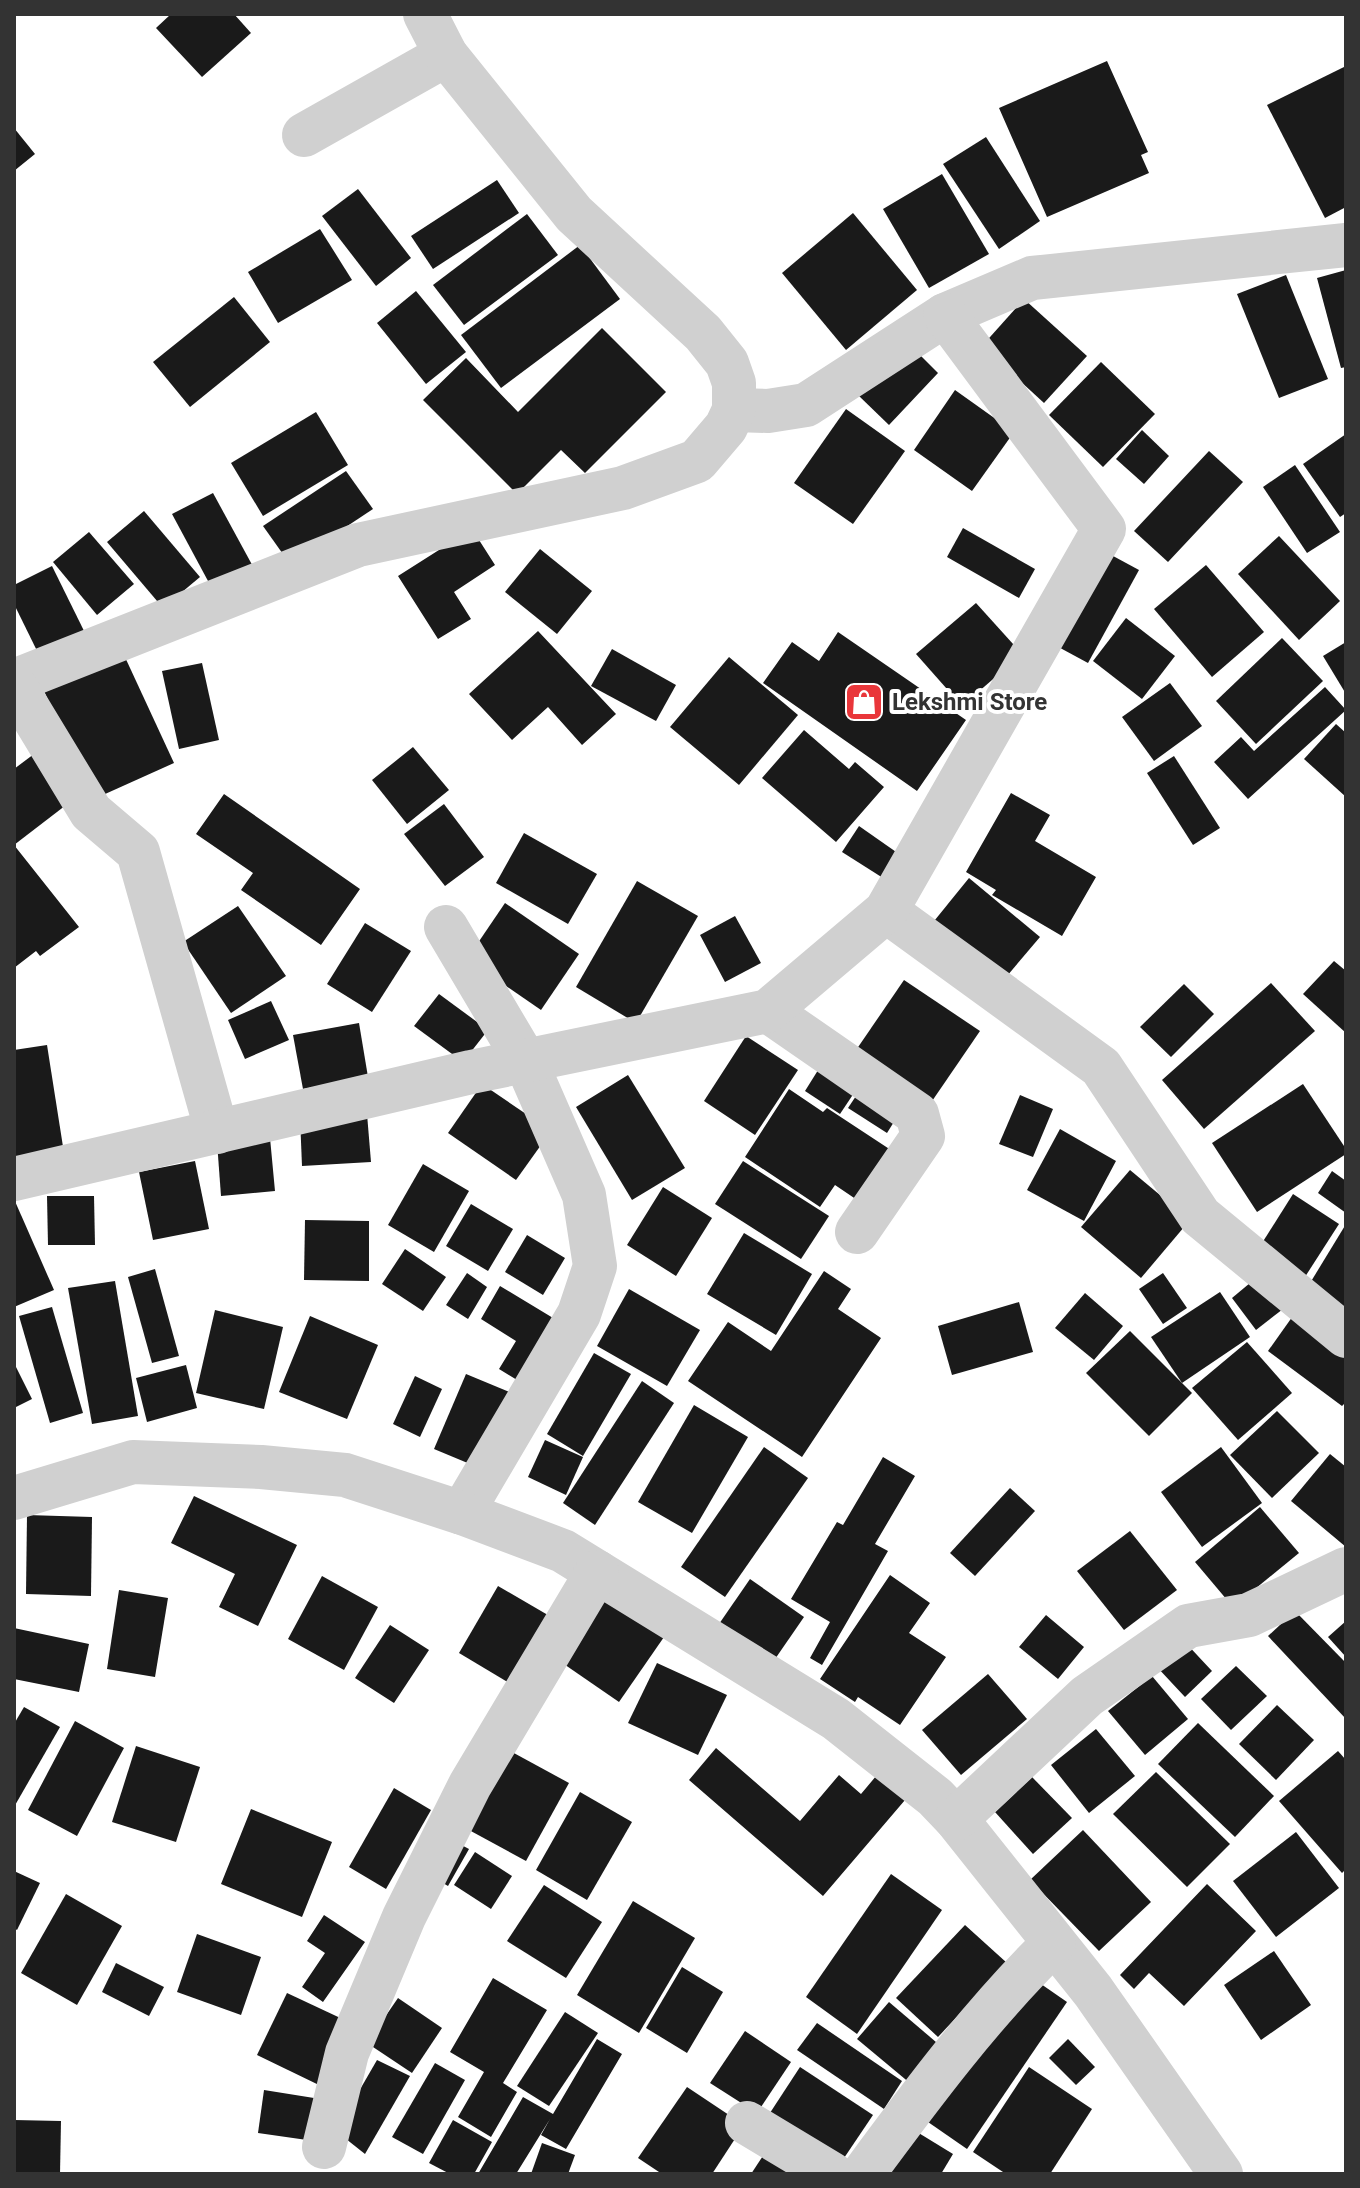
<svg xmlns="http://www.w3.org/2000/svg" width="1360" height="2188" font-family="Roboto,sans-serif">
	<rect width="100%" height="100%" fill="#fff"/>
	<g fill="#1a1a1a">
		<polygon points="171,14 234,14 251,33 202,77 156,28"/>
		<polygon points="1107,61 1148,152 1141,155 1149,173 1047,217 999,108"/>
		<polygon points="1346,66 1346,207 1325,218 1267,105"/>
		<polygon points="14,128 35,154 14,171"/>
		<polygon points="986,137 1040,221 999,249 943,164"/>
		<polygon points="942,174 989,254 929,288 883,209"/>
		<polygon points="497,180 519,213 433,269 411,236"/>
		<polygon points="358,189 411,258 376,286 322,216"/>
		<polygon points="853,213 917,290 846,350 782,273"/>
		<polygon points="527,214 558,255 464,325 433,285"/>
		<polygon points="320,229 352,280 278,323 248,272"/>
		<polygon points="580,245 620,299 501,388 461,335"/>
		<polygon points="1346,270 1346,367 1341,368 1317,278"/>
		<polygon points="1286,275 1328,379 1279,398 1237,294"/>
		<polygon points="416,291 466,352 426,384 377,323"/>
		<polygon points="234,297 270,342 190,407 153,362"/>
		<polygon points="1024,299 1087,356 1044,403 982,346"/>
		<polygon points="602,328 666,392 585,473 561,450 517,494 423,400 466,358 518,412"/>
		<polygon points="909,344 938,373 889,425 859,396"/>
		<polygon points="1101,362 1155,414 1103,467 1049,415"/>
		<polygon points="955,390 1014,432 972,491 914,450"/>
		<polygon points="846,409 905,451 853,524 794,483"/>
		<polygon points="316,412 348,465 263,516 231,463"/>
		<polygon points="1142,430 1169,456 1144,484 1116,459"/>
		<polygon points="1346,434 1346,513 1340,517 1303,464"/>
		<polygon points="1209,451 1243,482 1168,562 1134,531"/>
		<polygon points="1295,465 1340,532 1307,553 1263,487"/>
		<polygon points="346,471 373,509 290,564 263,526"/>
		<polygon points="213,493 256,572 215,594 172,514"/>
		<polygon points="144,511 200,577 163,608 107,542"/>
		<polygon points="963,528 1035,569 1019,598 947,557"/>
		<polygon points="472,529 495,565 454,592 471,619 438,639 398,576"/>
		<polygon points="89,532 134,584 97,615 53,562"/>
		<polygon points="1279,536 1340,601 1299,640 1238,574"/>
		<polygon points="540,549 592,591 557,634 505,592"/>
		<polygon points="1102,550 1139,570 1088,663 1051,643"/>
		<polygon points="1206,565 1264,632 1212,677 1154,609"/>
		<polygon points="52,566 88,639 42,661 14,604 14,585"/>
		<polygon points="976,603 1022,654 962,706 916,654"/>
		<polygon points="1126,618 1175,656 1142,699 1093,661"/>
		<polygon points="538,631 616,714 582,745 548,707 512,740 469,694"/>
		<polygon points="838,632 966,720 917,791 763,683 792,642 819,661"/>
		<polygon points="1282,638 1323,681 1256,744 1216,701"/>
		<polygon points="1346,642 1346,694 1323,656"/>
		<polygon points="612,649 676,685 656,721 591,686"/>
		<polygon points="124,655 174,763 94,799 44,691"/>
		<polygon points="729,657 798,715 739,785 670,727"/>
		<polygon points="202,663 219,740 179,749 162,671"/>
		<polygon points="1170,683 1202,726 1154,761 1122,717"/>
		<polygon points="1325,687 1346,710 1248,799 1214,762 1241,737 1254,751"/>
		<polygon points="1336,724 1346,733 1346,797 1304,759"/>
		<polygon points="804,730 849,769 855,762 884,787 836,842 762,778"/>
		<polygon points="413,747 449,790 407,824 372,780"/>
		<polygon points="34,754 70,802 14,845 14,769"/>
		<polygon points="1174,756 1220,828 1193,845 1147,773"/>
		<polygon points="1011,793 1050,815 1035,841 1096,877 1062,936 992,895 996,890 966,872"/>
		<polygon points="224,794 360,889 321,945 241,890 253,873 196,834"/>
		<polygon points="444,804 484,857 445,886 404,834"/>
		<polygon points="859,826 899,854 883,878 842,852"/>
		<polygon points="524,833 597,874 568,924 496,883"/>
		<polygon points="14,845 79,927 40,956 36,951 14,968"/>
		<polygon points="969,878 1040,937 996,989 926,931"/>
		<polygon points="637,881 698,916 636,1023 576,987"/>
		<polygon points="505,903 579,954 541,1010 467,959"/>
		<polygon points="238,906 286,976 231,1013 183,942"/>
		<polygon points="735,916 761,963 725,982 700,935"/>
		<polygon points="365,923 411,951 372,1012 327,984"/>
		<polygon points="1334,961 1346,971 1346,1033 1303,994"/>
		<polygon points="904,980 980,1031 928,1107 852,1056"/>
		<polygon points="1271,983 1315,1031 1204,1129 1162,1080"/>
		<polygon points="1184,984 1214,1014 1171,1057 1140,1027"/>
		<polygon points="439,994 488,1030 463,1062 414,1026"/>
		<polygon points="271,1001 289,1040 245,1059 228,1020"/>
		<polygon points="359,1023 368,1077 303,1089 293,1035"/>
		<polygon points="746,1036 798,1070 755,1135 704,1101"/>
		<polygon points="47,1045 64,1153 16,1160 14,1050"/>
		<polygon points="820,1067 856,1090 840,1114 805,1091"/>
		<polygon points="628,1075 685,1168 632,1200 576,1107"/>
		<polygon points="482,1084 551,1131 516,1180 448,1133"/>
		<polygon points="864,1084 902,1109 887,1133 848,1108"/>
		<polygon points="1303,1084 1346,1149 1346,1154 1257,1212 1212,1143"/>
		<polygon points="789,1089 823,1112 827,1108 900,1156 866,1206 835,1185 820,1207 745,1157"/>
		<polygon points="1020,1095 1053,1109 1033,1157 999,1144"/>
		<polygon points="367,1114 371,1162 302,1166 300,1117"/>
		<polygon points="1060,1129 1116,1161 1084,1221 1027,1190"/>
		<polygon points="270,1138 275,1191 221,1196 217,1142"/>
		<polygon points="195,1161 209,1229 153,1240 139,1172"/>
		<polygon points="743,1161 829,1216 801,1259 715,1204"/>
		<polygon points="423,1164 469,1191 434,1252 388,1225"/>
		<polygon points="1130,1170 1190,1220 1141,1278 1081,1227"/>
		<polygon points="1332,1171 1346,1181 1346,1213 1318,1193"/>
		<polygon points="663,1187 712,1218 676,1276 627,1245"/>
		<polygon points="1293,1194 1339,1224 1303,1280 1257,1251"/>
		<polygon points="47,1196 94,1196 95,1245 48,1245"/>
		<polygon points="14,1199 54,1290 14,1307"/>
		<polygon points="471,1204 513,1229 488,1271 446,1246"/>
		<polygon points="305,1220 369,1221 369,1281 304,1280"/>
		<polygon points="1346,1224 1346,1304 1342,1310 1307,1288"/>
		<polygon points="744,1233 812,1274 776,1335 707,1294"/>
		<polygon points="527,1235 565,1258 543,1295 505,1272"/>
		<polygon points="405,1249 446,1277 423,1311 382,1284"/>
		<polygon points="155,1269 179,1356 152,1363 128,1277"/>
		<polygon points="824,1271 851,1289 838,1309 881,1338 802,1457 688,1381 728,1322 771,1351"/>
		<polygon points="467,1273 487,1287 468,1319 446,1305"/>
		<polygon points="1163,1273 1187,1308 1163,1324 1139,1289"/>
		<polygon points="1256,1278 1283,1309 1256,1330 1232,1298"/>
		<polygon points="115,1281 138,1416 92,1424 68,1288"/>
		<polygon points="500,1286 563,1324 527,1386 499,1369 516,1341 481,1319"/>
		<polygon points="629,1289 700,1330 667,1386 597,1346"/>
		<polygon points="1220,1292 1250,1337 1182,1383 1151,1337"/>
		<polygon points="1085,1293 1123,1326 1094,1360 1055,1328"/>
		<polygon points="1019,1302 1033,1352 952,1375 938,1326"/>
		<polygon points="52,1307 83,1413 50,1423 19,1316"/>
		<polygon points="215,1310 283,1327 264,1409 196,1393"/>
		<polygon points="1295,1313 1346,1351 1346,1402 1342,1406 1268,1351"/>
		<polygon points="310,1316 378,1345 347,1419 279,1392"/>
		<polygon points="1130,1331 1192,1393 1149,1436 1086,1373"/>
		<polygon points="1247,1342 1292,1393 1238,1440 1192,1388"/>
		<polygon points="594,1353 631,1374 583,1456 547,1434"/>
		<polygon points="14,1363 32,1399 14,1408"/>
		<polygon points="186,1365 197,1408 147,1422 136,1378"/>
		<polygon points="466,1374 514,1394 482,1469 434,1449"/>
		<polygon points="415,1376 442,1389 420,1437 393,1424"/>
		<polygon points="642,1381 674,1403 595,1525 563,1503"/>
		<polygon points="694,1405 748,1437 692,1533 638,1502"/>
		<polygon points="1277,1411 1319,1453 1272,1498 1230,1455"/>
		<polygon points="545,1440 583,1457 566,1495 528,1477"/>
		<polygon points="764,1447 808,1478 725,1597 681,1567"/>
		<polygon points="1221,1447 1262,1503 1202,1547 1161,1492"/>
		<polygon points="1330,1454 1346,1467 1346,1547 1291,1501"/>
		<polygon points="883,1457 915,1476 875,1544 888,1551 822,1665 810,1658 830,1622 791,1599 837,1522 843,1525"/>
		<polygon points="1010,1488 1035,1511 975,1576 950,1553"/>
		<polygon points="194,1496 297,1545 258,1626 219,1607 235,1574 171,1543"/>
		<polygon points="1260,1507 1299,1553 1233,1607 1195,1562"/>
		<polygon points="27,1515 92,1517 91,1596 26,1594"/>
		<polygon points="1130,1531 1177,1590 1124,1630 1077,1571"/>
		<polygon points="890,1575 930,1603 909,1633 946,1657 900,1725 858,1697 855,1702 820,1679"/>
		<polygon points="322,1576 378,1607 344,1670 288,1639"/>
		<polygon points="750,1579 804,1617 773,1662 719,1624"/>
		<polygon points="498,1586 553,1618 514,1686 459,1653"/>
		<polygon points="119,1590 168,1598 155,1677 107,1669"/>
		<polygon points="602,1595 664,1637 619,1702 558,1660"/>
		<polygon points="1295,1611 1346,1663 1346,1719 1268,1636"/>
		<polygon points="1046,1615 1084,1647 1058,1679 1019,1647"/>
		<polygon points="1346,1621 1346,1657 1328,1637"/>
		<polygon points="390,1625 429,1650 394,1703 355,1678"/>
		<polygon points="14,1628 89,1644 79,1692 14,1679"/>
		<polygon points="1183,1640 1212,1671 1185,1697 1156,1666"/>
		<polygon points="657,1663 727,1695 698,1755 628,1723"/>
		<polygon points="1236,1666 1267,1696 1231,1730 1201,1699"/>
		<polygon points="988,1674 1027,1719 961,1775 922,1730"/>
		<polygon points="1152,1676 1188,1719 1145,1755 1108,1711"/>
		<polygon points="1277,1705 1314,1740 1276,1780 1239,1744"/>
		<polygon points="24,1707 60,1727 14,1807 14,1724"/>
		<polygon points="75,1721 124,1748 77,1836 28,1810"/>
		<polygon points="1198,1723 1274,1796 1235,1837 1158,1764"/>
		<polygon points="1096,1729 1135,1776 1089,1813 1051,1765"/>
		<polygon points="136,1746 200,1767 176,1842 112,1822"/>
		<polygon points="716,1748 800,1821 839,1775 861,1794 882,1769 911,1793 823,1896 689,1780"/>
		<polygon points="1338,1751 1346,1760 1346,1869 1342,1873 1279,1801"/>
		<polygon points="512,1752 569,1783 526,1861 469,1830"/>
		<polygon points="1156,1772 1230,1844 1187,1887 1113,1814"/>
		<polygon points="1032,1777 1072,1818 1033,1854 995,1812"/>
		<polygon points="394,1788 431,1810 386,1889 349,1867"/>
		<polygon points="580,1792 632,1822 587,1900 536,1870"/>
		<polygon points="251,1809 332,1842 302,1917 221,1884"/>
		<polygon points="1083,1830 1151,1902 1099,1951 1030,1880"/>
		<polygon points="1296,1832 1339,1888 1276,1937 1233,1881"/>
		<polygon points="448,1838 469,1849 448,1886 428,1874"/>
		<polygon points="475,1852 512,1876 491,1909 454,1885"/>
		<polygon points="14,1871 40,1883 17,1930 14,1928"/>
		<polygon points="891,1874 942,1910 857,2034 806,1997"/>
		<polygon points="1207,1884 1256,1931 1184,2006 1149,1973 1134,1989 1120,1975"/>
		<polygon points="544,1885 602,1922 566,1978 507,1941"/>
		<polygon points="66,1894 122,1926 77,2005 21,1973"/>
		<polygon points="633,1901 695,1938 639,2033 577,1995"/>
		<polygon points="324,1915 365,1942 323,2002 302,1987 325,1953 307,1941"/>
		<polygon points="965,1925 1007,1963 938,2037 896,1998"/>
		<polygon points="197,1934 261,1957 241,2015 177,1992"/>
		<polygon points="1274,1951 1311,2005 1261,2040 1224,1985"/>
		<polygon points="116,1963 164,1987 149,2016 102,1992"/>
		<polygon points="682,1967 723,1992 687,2053 646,2028"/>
		<polygon points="1028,1975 1067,2002 967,2149 928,2122"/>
		<polygon points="493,1978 547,2010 503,2083 517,2092 491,2137 458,2117 484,2072 450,2052"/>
		<polygon points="287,1993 351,2023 321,2086 257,2055"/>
		<polygon points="398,1998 442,2028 412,2073 367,2043"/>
		<polygon points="889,2002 943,2048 911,2084 857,2039"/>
		<polygon points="565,2012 598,2033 549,2106 517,2086"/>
		<polygon points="817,2023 902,2081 884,2109 797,2050"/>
		<polygon points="745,2031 791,2062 757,2113 710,2083"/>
		<polygon points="597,2039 622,2054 566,2149 541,2135 550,2119 516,2174 478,2174 523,2097 553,2114"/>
		<polygon points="1068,2039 1095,2067 1076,2085 1049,2058"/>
		<polygon points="377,2060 410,2076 365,2154 336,2131"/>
		<polygon points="435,2063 465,2080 423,2154 392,2137"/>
		<polygon points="800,2067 873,2115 838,2167 766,2119"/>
		<polygon points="1029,2067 1092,2109 1050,2174 1006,2174 973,2152"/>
		<polygon points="687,2087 744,2125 712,2174 662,2174 638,2158"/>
		<polygon points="264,2090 314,2098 307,2140 258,2133"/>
		<polygon points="14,2120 61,2121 60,2174 14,2174"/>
		<polygon points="453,2120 492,2142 474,2174 450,2174 429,2163"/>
		<polygon points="904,2124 953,2154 941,2174 874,2174"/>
		<polygon points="772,2142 818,2174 751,2174"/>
		<polygon points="542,2143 575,2155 568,2174 531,2174"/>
	</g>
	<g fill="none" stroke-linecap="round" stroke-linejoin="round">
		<g stroke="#d0d0d0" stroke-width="44">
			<polyline points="304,135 446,55"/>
			<polyline points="734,410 768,411 806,405 945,315 1032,278 1346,245"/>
			<polyline points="14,681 358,545 623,488 697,461 726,427 734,410 734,383 727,363 703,333 574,214 446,55 425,14"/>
			<polyline points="14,685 91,812 138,852 217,1132"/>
			<polyline points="886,911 1101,1067 1200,1216 1346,1336"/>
			<polyline points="446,927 526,1062 584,1195 595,1266 579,1314 462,1513"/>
			<polyline points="768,1011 917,1114 923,1136 857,1232"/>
			<polyline points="14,1179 471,1072 768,1011 886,911 1104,529 945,315"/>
			<polyline points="14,1498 133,1462 261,1467 345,1475 462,1513 563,1551 836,1719 935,1797 956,1819 1093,1991 1221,2174"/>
			<polyline points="956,1819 1087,1696 1188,1626 1249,1615 1346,1569"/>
			<polyline points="747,2123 832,2174"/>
			<polyline points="324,2147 347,2053 404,1917 470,1785 597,1572"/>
			<path d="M863 2174C922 2094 983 2012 1054 1943"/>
		</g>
	</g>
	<defs>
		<g id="shop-square" transform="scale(2)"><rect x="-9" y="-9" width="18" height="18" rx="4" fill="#e9363a" stroke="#fff"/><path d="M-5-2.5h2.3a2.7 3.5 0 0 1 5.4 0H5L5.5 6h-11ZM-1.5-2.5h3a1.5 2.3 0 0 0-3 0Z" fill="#fff"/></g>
	</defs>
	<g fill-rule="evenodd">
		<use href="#shop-square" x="864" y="702"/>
	</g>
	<g text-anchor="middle" stroke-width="8" stroke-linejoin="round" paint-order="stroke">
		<g font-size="24" font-weight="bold" fill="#333" stroke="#fff" text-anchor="start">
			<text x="892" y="710">Lekshmi Store</text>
		</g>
	</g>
	<rect width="1360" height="2188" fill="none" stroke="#333333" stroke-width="32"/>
</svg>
